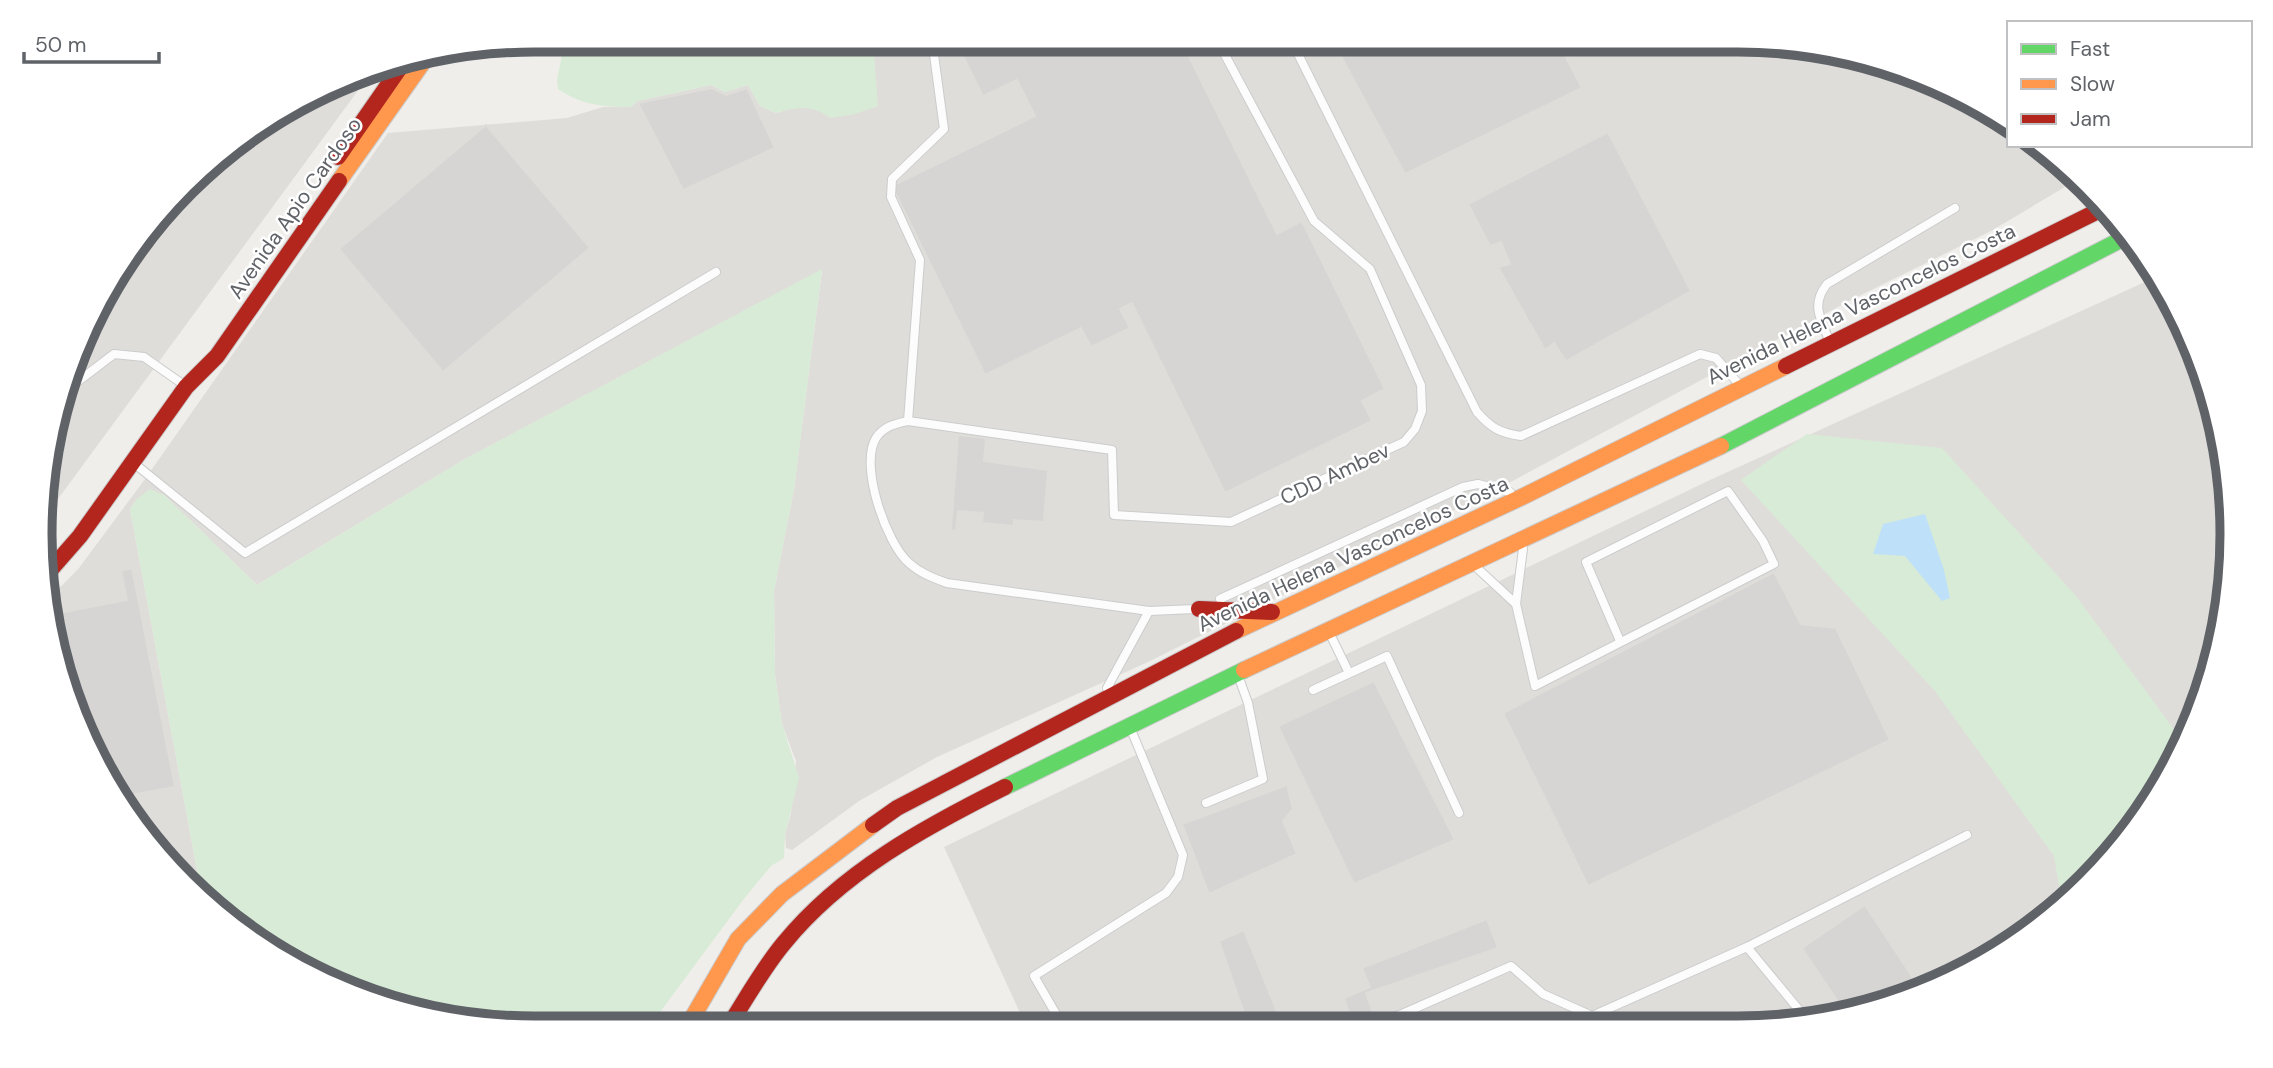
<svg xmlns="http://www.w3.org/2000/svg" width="2273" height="1068" font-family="'DM Sans',sans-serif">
	<rect width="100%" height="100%" fill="#efeeea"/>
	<g fill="#dfddda">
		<polygon points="873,40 1739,40 1836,50 1928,78 2009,121 2009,145 2040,145 2080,178 1991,231 1853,299 1505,485 1148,662 937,757 859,801 792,850 786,848 785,834 791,813 796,761 782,724 775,675 774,591 794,489 822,270 465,459 257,585 164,495 136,500 130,509 202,897 106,781 66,692 45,603 79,568 145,479 388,133 567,118 603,107 631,107 637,101 711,85 725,92 748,85 760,106 776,113 799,106 820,110 874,53"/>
		<polygon points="376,66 47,514 50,438 106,287 209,163 287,106"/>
		<polygon points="2158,276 2195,345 2223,437 2233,534 2223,630 2195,723 2131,834 2040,925 1928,990 1804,1023 1026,1026 944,847 1710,480"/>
	</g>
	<g fill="#d8ebd6">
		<path d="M565 40H873L878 106 855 114 830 118C812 104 797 107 776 113L760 106 748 85 725 92 711 85 637 101 631 107C603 107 581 105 558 89L557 80Z"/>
		<polygon points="822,269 794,489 774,591 775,675 782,724 799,778 785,834 784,858 771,866 743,900 649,1027 534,1028 438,1018 345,990 209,905 202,897 130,509 136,500 150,489 164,495 257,585 465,459"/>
		<polygon points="1807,434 1942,448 2076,596 2184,743 2131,834 2062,904 2054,856 1935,691 1741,480"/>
	</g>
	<polygon fill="#bfe0f9" points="1925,514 1944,570 1950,598 1942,601 1905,556 1873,554 1883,524"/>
	<g fill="#d6d5d3" stroke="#deddd9" stroke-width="2">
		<polygon points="955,40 1181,40 1277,234 1302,221 1385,389 1362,401 1372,421 1225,493 1132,303 1120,309 1130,328 1091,347 1081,328 985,375 892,186 1035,116 1017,80 983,96"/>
		<polygon points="1332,40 1557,40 1582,88 1405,174"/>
		<polygon points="712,88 726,95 747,88 775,148 683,190 638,103"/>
		<polygon points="486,125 590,248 443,372 339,249"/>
		<polygon points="1608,132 1691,291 1566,361 1554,343 1545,350 1498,267 1510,264 1501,242 1490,246 1468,204"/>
		<polygon points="958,435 986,438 984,461 1048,470 1044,522 1014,520 1014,526 982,523 983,513 958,511 956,531 951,530"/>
		<polygon points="132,568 175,787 120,797 115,791 116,784 110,785 106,781 81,725 59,613 127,600 121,571"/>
		<polygon points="1774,572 1801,624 1836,628 1890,740 1588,886 1503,713"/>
		<polygon points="1374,681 1455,840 1354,884 1278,726"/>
		<polygon points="1287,785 1293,809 1283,821 1297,854 1209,894 1182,824"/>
		<polygon points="1865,905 1922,992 1845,1012 1802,948"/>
		<polygon points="1487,919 1498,948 1366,993 1377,1025 1353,1025 1344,998 1370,987 1362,968"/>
		<polygon points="1244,930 1278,1014 1264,1025 1248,1025 1219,941"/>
	</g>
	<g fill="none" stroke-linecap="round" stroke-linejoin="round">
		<g stroke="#cbcccc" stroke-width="10">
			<g id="lane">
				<path d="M932 40 944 129 892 179 891 197 920 260 908 421C895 424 884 426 876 438 859 465 886 543 909 563 920 573 933 578 947 583L1149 611 1195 609"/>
				<path d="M1291 40 1477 412C1491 428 1500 433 1521 436L1700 354 1716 358 1737 382"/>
				<path d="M1829 340C1820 318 1811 304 1827 284L1955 208"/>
				<polyline points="68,389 114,354 144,357 184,385"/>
				<polyline points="908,421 1112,450 1114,515 1231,522 1404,442 1415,429 1422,411 1421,385 1370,269 1314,221 1217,40"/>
				<polyline points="135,464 245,553 716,272"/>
				<polyline points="1523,549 1516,604 1535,686 1774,564 1763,541 1728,491 1586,562 1620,641"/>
				<polyline points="1477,568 1516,604"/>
				<polyline points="1220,599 1463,487 1478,484 1510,492"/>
				<polyline points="1330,634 1349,673"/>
				<polyline points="1107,688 1149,611"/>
				<polyline points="1313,690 1387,656 1459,813"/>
				<polyline points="1206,803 1263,779 1248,703 1239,678"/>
				<polyline points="1747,947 1809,1022"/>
				<polyline points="1399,1015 1411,1025"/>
				<polyline points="1574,1024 1747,947 1967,835"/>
				<polyline points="1377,1025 1511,966 1543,994 1592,1016"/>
				<polyline points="1063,1026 1034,976 1166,893 1178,877 1183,855 1132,732"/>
			</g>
		</g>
		<g stroke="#cacacb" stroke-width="18">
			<g id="fast">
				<polyline points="1721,446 2130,235"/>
				<polyline points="1005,787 1244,670"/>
			</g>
		</g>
		<g stroke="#cacacb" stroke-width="18">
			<g id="slow">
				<polyline points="339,181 426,58"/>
				<polyline points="1236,631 1522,497 1786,366"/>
				<polyline points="1244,670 1721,446"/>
				<polyline points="687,1027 738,939 782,894 873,825"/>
			</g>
		</g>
		<g stroke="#cacacb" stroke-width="18">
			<g id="jam">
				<polyline points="338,157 404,62"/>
				<polyline points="1786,366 2106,207"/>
				<polyline points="45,576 80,536 186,387 217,356 339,181"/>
				<polyline points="1199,609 1272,612"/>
				<polyline points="873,825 897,808 1236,631"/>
				<path d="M728 1027C746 999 763 968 784 943 842 872 925 827 1005 787"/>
			</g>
		</g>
		<use href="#lane" stroke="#fdfcfc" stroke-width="8"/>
		<use href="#fast" stroke="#63d668" stroke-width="16"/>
		<use href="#slow" stroke="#ff974d" stroke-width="16"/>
		<use href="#jam" stroke="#b3261e" stroke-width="16"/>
	</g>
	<g text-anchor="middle" stroke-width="5" stroke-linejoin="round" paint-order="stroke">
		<g font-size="21" fill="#5f6368" stroke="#fff">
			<text transform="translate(295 208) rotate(-55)" y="7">Avenida Apio Cardoso</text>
			<text transform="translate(1861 304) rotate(-26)" y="7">Avenida Helena Vasconcelos Costa</text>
			<text transform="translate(1335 474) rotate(-25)" y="7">CDD Ambev</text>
			<text transform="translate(1353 554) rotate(-25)" y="7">Avenida Helena Vasconcelos Costa</text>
		</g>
	</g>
	<path d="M0 0H2273V1068H0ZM534 52H1738A482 482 0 0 1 2220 534V534A482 482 0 0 1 1738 1016H534A482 482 0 0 1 52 534V534A482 482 0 0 1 534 52Z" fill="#fff" fill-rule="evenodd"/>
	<path fill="none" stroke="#5f6368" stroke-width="9" d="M534 52H1738A482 482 0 0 1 2220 534V534A482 482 0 0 1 1738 1016H534A482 482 0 0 1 52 534V534A482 482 0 0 1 534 52Z"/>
	<rect x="2007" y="21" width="245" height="126" fill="#ffffff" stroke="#bfc1c3" stroke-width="2"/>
	<rect x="2021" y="44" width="35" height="10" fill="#63d668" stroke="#bfc1c3" stroke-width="2"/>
	<text x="2070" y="56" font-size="21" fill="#5f6368">Fast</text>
	<rect x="2021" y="79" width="35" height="10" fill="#ff974d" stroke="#bfc1c3" stroke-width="2"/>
	<text x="2070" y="91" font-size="21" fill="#5f6368">Slow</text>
	<rect x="2021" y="114" width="35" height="10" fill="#b3261e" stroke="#bfc1c3" stroke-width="2"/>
	<text x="2070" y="126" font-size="21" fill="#5f6368">Jam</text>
	<path d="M24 52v10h135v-10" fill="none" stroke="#5f6368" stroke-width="3.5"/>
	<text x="35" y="52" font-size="21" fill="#5f6368" stroke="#ffffff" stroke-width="5" paint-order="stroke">50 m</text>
</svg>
